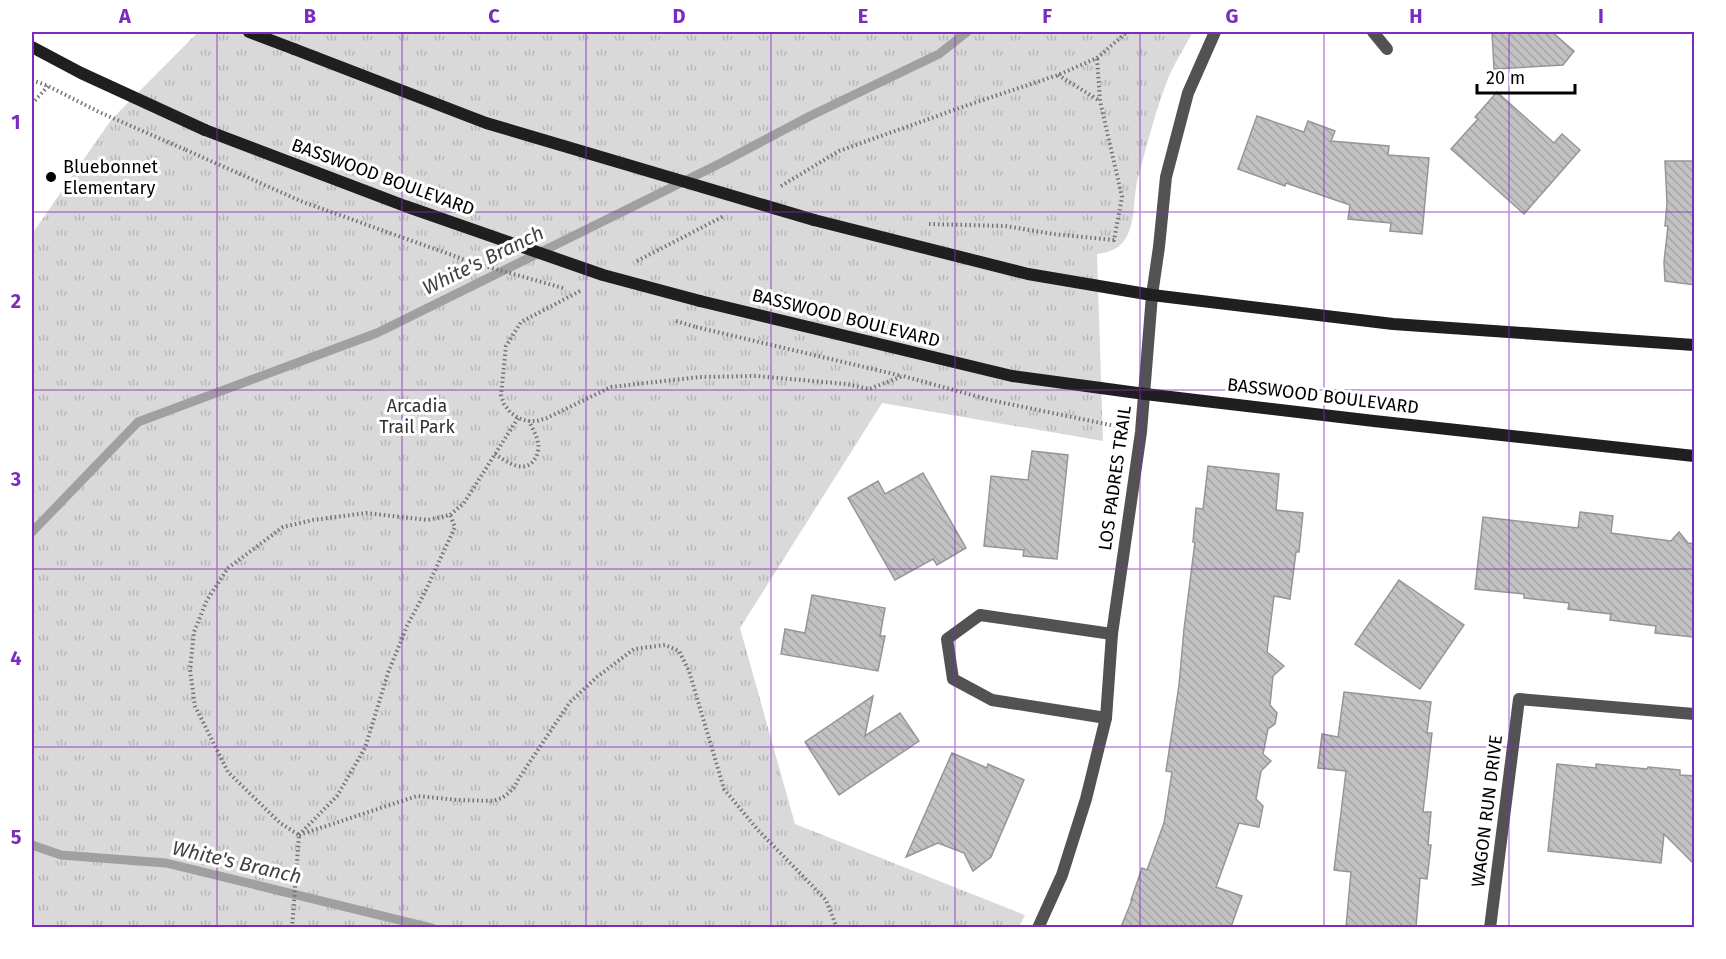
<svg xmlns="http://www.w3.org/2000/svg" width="1726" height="959" font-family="'Fira Sans',sans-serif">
	<defs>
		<pattern id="park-tufts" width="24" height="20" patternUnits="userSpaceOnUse" patternTransform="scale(1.5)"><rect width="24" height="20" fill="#d9d9d9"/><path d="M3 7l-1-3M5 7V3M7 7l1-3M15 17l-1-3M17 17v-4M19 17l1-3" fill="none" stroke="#b8b8b8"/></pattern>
		<pattern id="building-back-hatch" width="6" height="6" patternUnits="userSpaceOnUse" patternTransform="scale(1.5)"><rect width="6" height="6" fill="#c2c2c2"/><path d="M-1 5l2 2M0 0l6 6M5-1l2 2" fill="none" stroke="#a5a5a5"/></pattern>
	</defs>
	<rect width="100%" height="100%" fill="#fff"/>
	<path fill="url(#park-tufts)" d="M198 32H1193C1185 46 1176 61 1169 76 1156 109 1147 144 1138 178 1133 196 1136 219 1127 236 1120 249 1110 252 1097 254L1103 441 882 403 740 628 795 824 1025 915 1019 927 32 928V234L111 120Z"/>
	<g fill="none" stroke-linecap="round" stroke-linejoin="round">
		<g stroke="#a0a0a0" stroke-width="9">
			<polyline points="32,532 138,422 377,333 723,162 810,116 939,54 967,32"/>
			<polyline points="32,845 61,855 166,863 432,928"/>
		</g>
	</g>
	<g fill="url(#building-back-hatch)" stroke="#969696" stroke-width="1.5">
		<polygon points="1492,32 1552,32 1574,51 1563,65 1494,69"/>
		<polygon points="1497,92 1554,143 1562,134 1580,150 1524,214 1451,149 1478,119 1475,117"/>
		<polygon points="1257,116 1304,132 1308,121 1335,131 1331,141 1389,146 1388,155 1429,158 1422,234 1390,231 1391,223 1348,219 1350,205 1286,183 1285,186 1238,169"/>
		<polygon points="1665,161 1695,161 1695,285 1665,281 1664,262 1668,226 1665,226 1667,203"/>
		<polygon points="1032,451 1068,455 1057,559 1023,556 1024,550 984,546 991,476 1028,480"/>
		<polygon points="1208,466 1279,474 1276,510 1303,513 1299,552 1296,552 1290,599 1274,596 1267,652 1284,666 1273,676 1270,705 1277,713 1275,724 1268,729 1263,754 1271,761 1261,771 1256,799 1263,806 1259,827 1239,823 1216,887 1242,896 1231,927 1121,927 1132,900 1131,900 1142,868 1147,870 1164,823 1172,772 1166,771 1179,685 1184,629 1195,542 1193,542 1196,508 1203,509"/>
		<polygon points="923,473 966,548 937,565 933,559 895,580 848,498 878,481 885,494"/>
		<polygon points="1580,512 1613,516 1611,533 1671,541 1679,532 1688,543 1695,544 1695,621 1693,637 1655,633 1656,626 1610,620 1611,614 1568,609 1569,603 1524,598 1524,594 1475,589 1483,517 1578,528"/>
		<polygon points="1399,580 1464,625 1420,689 1355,644"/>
		<polygon points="812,595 885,608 880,636 885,636 878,671 781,654 785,629 805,633"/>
		<polygon points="1344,692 1431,702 1427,733 1432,733 1423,812 1431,812 1428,845 1431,845 1427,879 1420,878 1416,927 1346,927 1351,872 1334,870 1346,771 1318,768 1322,734 1338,737"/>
		<polygon points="873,696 865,736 900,713 919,741 839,795 805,742"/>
		<polygon points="952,753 987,768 988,764 1024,780 991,857 973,871 964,853 938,843 906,857"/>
		<polygon points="1557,764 1596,768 1596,764 1647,769 1648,767 1680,770 1680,775 1695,776 1695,865 1664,834 1661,863 1548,851"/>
	</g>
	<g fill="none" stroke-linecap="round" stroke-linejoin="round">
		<g stroke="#747474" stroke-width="4" stroke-dasharray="1.5 3" stroke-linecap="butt">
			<polyline points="1058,75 1100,101"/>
			<polyline points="32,80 48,86 99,112 186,150"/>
			<polyline points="32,104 48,86"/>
			<polyline points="781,186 839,151 965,106 1058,75 1097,58 1127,32"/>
			<polyline points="929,224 1005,226 1053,234 1114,240 1122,197 1100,101 1097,58"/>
			<polyline points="637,261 724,216"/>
			<polyline points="580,291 521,322 506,346 501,395 504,404 510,412 518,418 527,421 537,421 547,418 611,387 699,377 756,376 846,384 869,389 903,376 990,400 1120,427"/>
			<polyline points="696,327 902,376"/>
			<path d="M495 454C507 462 526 476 536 457 538 453 539 447 538 443 537 436 532 428 529 421"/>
			<polyline points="299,835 417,796 458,800 493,801 502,798 509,793 515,786 519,778 570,702 597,677 634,649 665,645 679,651 689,671 724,789 757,829 826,900 837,928"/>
			<polyline points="299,835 337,796 365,748 388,673 407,626 425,592 455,527 450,515"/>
			<polyline points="292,928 299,835 280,823 228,772 195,706 190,670 194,632 207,600 228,568 283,527 313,520 366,513 428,520 450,515 464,503 518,418"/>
		</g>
		<g stroke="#525252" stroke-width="12">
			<polyline points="1373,32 1387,49"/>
			<polyline points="1106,718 992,700 953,679 947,639 980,615 1112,634"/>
			<polyline points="1038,928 1062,875 1086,799 1106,718 1112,634 1141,432 1152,295 1159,247 1166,177 1188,93 1215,32"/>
			<polyline points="1490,928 1519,699 1694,714"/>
		</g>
		<g stroke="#1f1f1f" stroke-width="12">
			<polyline points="249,32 294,49"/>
			<polyline points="32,47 81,73 205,130"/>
			<polyline points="814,220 1028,274 1152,295 1393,324 1694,345"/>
			<polyline points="700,301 1012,376 1145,394 1374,421 1694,456"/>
		</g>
		<g stroke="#747474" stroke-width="4" stroke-dasharray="1.5 3" stroke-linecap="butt">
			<polyline points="186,150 303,202 474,263 563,288"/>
			<polyline points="676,321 696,327"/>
		</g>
		<g stroke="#1f1f1f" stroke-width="12">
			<polyline points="294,49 486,123 814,220"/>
			<polyline points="205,130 405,206 603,275 700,301"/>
		</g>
	</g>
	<path fill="none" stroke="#7b2cbf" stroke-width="1.5" stroke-opacity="0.55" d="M217 32V928M402 32V928M586 32V928M771 32V928M955 32V928M1140 32V928M1324 32V928M1509 32V928M32 212H1694M32 390H1694M32 569H1694M32 747H1694"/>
	<circle fill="#000" stroke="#fff" stroke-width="2" cx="51" cy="177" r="6"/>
	<g text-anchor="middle" stroke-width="6" stroke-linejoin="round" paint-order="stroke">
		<g font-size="18" fill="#000" stroke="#fff" text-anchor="start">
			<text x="63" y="173">Bluebonnet<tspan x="63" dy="21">Elementary</tspan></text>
		</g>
		<g font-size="18" fill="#000" stroke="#fff">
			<text transform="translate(383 177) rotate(20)" y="6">BASSWOOD BOULEVARD</text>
			<text transform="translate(846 318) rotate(14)" y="6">BASSWOOD BOULEVARD</text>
			<text transform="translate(1323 396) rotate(7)" y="6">BASSWOOD BOULEVARD</text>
			<text transform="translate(1115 478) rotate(-82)" y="6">LOS PADRES TRAIL</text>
			<text transform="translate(1487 811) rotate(-83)" y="6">WAGON RUN DRIVE</text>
		</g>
		<g font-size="18" fill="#303030" stroke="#fff">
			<text x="417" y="412">Arcadia<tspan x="417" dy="21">Trail Park</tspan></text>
		</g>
		<g font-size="20" font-style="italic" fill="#414141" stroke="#fff">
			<text transform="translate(483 260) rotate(-26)" y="7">White's Branch</text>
			<text transform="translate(237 862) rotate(13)" y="7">White's Branch</text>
		</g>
	</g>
	<rect width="1726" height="959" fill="none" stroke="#ffffff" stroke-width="66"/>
	<path d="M1477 84v9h98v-9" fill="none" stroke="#000000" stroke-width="3"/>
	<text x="1486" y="84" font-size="18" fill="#000000" stroke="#ffffff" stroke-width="4.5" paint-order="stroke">20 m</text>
	<rect x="33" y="33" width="1660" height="893" fill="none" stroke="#7b2cbf" stroke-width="2"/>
	<g font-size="20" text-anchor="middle" font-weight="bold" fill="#7b2cbf">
		<text x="125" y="23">A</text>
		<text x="310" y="23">B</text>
		<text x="494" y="23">C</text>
		<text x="679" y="23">D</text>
		<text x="863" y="23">E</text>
		<text x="1047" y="23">F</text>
		<text x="1232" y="23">G</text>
		<text x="1416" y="23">H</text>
		<text x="1601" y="23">I</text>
		<text x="16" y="129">1</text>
		<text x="16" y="308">2</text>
		<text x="16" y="486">3</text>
		<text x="16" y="665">4</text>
		<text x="16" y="844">5</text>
	</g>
</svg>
